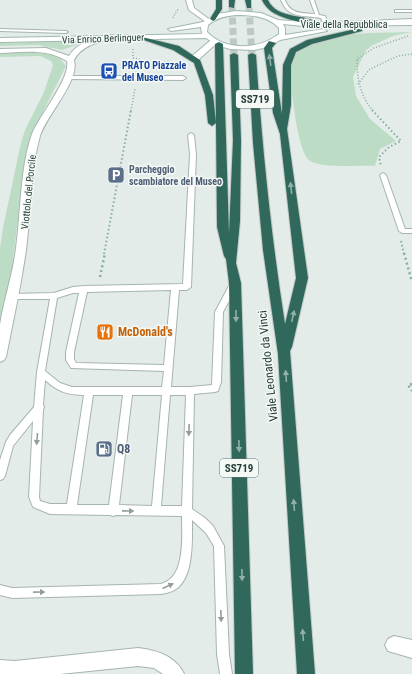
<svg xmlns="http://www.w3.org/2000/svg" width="412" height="674" font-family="'Roboto Condensed',sans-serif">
	<rect width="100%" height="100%" fill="#e3ece8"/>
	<g fill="#bddcc5">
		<path d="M412 32 393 36 373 45 366 50 353 77 356 96 370 119 396 141 380 149 375 166C360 165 320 169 309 160 297 151 288 74 292 60 293 57 299 50 302 48 323 31 385 33 412 32Z"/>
		<polygon points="86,40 86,42 62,50 37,45 0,46 0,43"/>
		<polygon points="45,52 58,56 66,66 38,122 28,152 20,203 11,276 0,330 0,248 3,228 20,147 25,130 44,92 53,65 51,61 40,56 0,57 0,53"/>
	</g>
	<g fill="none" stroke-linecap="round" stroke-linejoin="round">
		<g stroke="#bdc9c4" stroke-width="7" stroke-dasharray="7 3.5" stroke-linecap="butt">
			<polyline points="232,7 234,55"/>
			<polyline points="249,7 252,55"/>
		</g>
		<g stroke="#a6b4af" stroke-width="2">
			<g id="lane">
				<path d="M281 0H285C290 14 302 13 315 14L310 0H314L319 15 325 16 328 23 335 24C328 29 324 25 321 18 304 15 288 19 281 0Z"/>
				<polygon points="397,10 412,10 412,12 395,12 395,10"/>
				<polygon points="412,19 412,21 367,23 365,22 367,21"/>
				<polygon points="0,29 66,31 68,32 66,33 0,31"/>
				<polygon points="68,76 183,76 186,78 183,80 66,79 65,78"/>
				<path d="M191 133 194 135 196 154 191 287 187 290H179L171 387H190L212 385 215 312 231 282H237L238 284 223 312 221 382 218 391 215 392 194 394 192 509 205 518 213 526 224 546 229 654 232 674H220L217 654 214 546 206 533 192 520C192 539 194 577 176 589 172 592 166 593 161 594L12 598 0 595V585L12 588 161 584C186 578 182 536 182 516L116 515 113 516 110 515 50 514 33 507 29 497 33 421 13 446 5 476 3 479 0 480V460L6 442 10 435 34 407 37 372 50 299H13L10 298 9 296 10 294 54 293 73 287 84 286 183 284 190 154 188 135ZM171 290 164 365 76 363 74 359V352L87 292ZM73 293H79L66 352V360L71 368 164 371 162 387H72L60 383 45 371 57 298ZM45 380C57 391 67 395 84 395L67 504H50L40 501 39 497 43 410 44 407 43 405ZM93 395H123L109 505H77ZM132 395H162L152 506 119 505ZM170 395H186L182 506H161Z"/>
				<polygon points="383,173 386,175 405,229 412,229 412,233 402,233 399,231 380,175"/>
			</g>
		</g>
		<g stroke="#a6b4af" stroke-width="2">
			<g id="street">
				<polygon points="186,0 192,0 194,8 210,20 210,22 206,22 189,10"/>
				<path d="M112 35 114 36V38C99 42 82 45 74 60 80 81 47 114 40 136 30 172 31 212 26 250 21 286 13 321 6 357L4 360 0 362C0 350 0 337 0 325 4 299 13 274 16 248 21 212 20 168 32 134 39 116 71 78 67 61 46 48 23 52 0 53V49L46 48 69 56C78 41 96 39 112 35Z"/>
				<polygon points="211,40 218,42 197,61 191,61 191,57"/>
				<polygon points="394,636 412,640 412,658 388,651 385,645 388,639"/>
				<path d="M138 648C156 650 176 656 184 674H163L154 668 138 666 60 674H0V660L15 661Z"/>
			</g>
		</g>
		<g stroke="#a2b8b0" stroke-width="2">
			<path id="secondary" d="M236 11 261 13 278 20 303 22 412 21V25L303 26 283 24 285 28V35L324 29 327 31 280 40 268 47 254 50 230 49 217 45 206 38 0 42V38L202 34 201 27 171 31 168 29 203 22 217 14ZM236 15C251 15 268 16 279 28V34C259 50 225 51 207 32L208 25C216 18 225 16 236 15Z"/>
		</g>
		<g stroke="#c2c9c7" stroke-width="2">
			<g id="highway">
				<polygon points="216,0 222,0 222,9 215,20 213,21 210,19 216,9"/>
				<polygon points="229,0 235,0 234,8 229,7"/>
				<polygon points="245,0 251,0 251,8 247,8"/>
				<path d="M262 0H268C277 20 306 13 320 24L317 26C299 21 270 19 262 0Z"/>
				<path d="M360 28 362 29V31L312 44 296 52 291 65V105L287 129 308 278 292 347 290 351 315 674H297L278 354 263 250 253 143 248 55 252 53 256 55C262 146 271 235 285 324L296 278 280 134 273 113 264 48 269 41 276 43 272 48 282 114 283 65 290 49 307 40Z"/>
				<polygon points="138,36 179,46 200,60 213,95 216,122 215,44 219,42 223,44 229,233 233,140 230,55 234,53 238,55 241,140 240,221 236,263 241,283 253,674 235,674 229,283 226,259 224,256 217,227 216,123 212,126 208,123 205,95 194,63 173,50 138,38"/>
			</g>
		</g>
		<g stroke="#85aea1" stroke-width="1.5" stroke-dasharray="1 2" stroke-linecap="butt">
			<polyline points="173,18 177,10 180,10"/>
			<polyline points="133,49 133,58 139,59 138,67"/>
			<polyline points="146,60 145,64 157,64 169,61"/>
			<polyline points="358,84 370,69 398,56 412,54"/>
			<polyline points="131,111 135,89"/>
			<path d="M373 111C360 95 357 79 357 59L374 48 408 36"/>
		</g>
		<g stroke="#85aea1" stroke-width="2" stroke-dasharray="1.5 2.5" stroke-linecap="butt">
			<polyline points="372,110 401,141 389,147 379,157 381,166"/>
			<polyline points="401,241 404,254"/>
			<polyline points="104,254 131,110"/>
		</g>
		<g stroke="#85aea1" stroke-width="2.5" stroke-dasharray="2 3" stroke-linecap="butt">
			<polyline points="404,253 412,282"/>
			<polyline points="100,277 105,253"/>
			<polyline points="412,384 408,385 412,391"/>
		</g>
		<use href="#lane" fill="#fff" fill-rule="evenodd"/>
		<use href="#street" fill="#fff" fill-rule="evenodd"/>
		<use href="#secondary" fill="#fff" fill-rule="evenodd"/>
		<use href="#highway" fill="#31685c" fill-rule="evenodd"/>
	</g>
	<defs><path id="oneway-solid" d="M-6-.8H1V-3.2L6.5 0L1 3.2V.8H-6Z"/></defs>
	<g fill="#92b0a9">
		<use href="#oneway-solid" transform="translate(270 60) rotate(-98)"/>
		<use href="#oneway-solid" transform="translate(291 188) rotate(-97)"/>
		<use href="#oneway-solid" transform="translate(236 316) rotate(89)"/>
		<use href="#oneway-solid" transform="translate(293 316) rotate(-77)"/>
		<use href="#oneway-solid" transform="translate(286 376) rotate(-94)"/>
		<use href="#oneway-solid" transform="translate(239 446) rotate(89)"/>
		<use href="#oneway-solid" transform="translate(294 505) rotate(-94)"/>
		<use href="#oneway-solid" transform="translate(242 575) rotate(89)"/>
		<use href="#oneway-solid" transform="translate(303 635) rotate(-94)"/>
	</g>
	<g fill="#929e9a">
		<use href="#oneway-solid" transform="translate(189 430) rotate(92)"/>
		<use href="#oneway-solid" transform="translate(37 439) rotate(95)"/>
		<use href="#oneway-solid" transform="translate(128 511) rotate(1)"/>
		<use href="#oneway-solid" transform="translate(168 586) rotate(-24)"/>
		<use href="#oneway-solid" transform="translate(39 592) rotate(-1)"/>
		<use href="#oneway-solid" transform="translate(221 616) rotate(88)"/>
	</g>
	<defs>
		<g id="bus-square" transform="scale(0.9)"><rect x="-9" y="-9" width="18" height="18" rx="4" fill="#1a4fb4" stroke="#f4f9f6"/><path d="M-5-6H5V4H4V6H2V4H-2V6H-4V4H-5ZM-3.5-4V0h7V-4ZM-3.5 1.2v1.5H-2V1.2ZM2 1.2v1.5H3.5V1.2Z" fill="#fff"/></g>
		<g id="parking-square" transform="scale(0.9)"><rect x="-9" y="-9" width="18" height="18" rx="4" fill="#5c6f8a" stroke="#f4f9f6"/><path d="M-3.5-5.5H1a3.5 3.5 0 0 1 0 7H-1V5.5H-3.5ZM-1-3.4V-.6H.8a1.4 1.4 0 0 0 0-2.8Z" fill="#fff"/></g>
		<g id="restaurant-square" transform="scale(0.9)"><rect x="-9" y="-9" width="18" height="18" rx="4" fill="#e8710a" stroke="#f4f9f6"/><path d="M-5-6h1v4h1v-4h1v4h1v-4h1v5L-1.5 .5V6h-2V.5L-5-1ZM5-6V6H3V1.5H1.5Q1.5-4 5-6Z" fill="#fff"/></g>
		<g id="fuel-square" transform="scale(0.9)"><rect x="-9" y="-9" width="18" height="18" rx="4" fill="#5c6f8a" stroke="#f4f9f6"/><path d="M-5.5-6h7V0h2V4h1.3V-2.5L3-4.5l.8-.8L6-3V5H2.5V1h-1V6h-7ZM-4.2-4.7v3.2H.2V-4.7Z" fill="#fff"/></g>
	</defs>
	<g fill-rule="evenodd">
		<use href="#bus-square" x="109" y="71"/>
		<use href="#parking-square" x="116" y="175"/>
		<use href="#restaurant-square" x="105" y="332"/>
		<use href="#fuel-square" x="104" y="449"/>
	</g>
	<g text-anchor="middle" stroke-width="3" stroke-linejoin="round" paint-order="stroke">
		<g font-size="10" fill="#243d36" stroke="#f4f9f6">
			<text x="344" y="28">Viale della Repubblica</text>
			<text transform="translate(103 38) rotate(-2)" y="4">Via Enrico Berlinguer</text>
			<text transform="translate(28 192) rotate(-84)" y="4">Viottolo del Porcile</text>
		</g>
		<g font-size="10" font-weight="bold" fill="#164399" stroke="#f4f9f6" text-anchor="start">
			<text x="122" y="69">PRATO Piazzale<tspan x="122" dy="12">del Museo</tspan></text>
		</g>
		<g font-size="10" font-weight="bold" fill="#4e5e75" stroke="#f4f9f6" text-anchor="start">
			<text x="129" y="173">Parcheggio<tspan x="129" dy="12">scambiatore del Museo</tspan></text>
		</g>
		<g fill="#f4f9f6" stroke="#627570" stroke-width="1">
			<rect x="236" y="90" width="38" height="18" rx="3"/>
			<rect x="220" y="459" width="38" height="18" rx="3"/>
		</g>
		<g font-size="11" font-weight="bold" fill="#243d36">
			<text x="255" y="103">SS719</text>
			<text x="239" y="472">SS719</text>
		</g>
		<g font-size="12" font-weight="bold" fill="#c56008" stroke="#f4f9f6" text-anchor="start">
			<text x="118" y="336">McDonald's</text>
		</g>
		<g font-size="12" fill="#243d36" stroke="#f4f9f6">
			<text transform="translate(268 366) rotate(-96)" y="4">Viale Leonardo da Vinci</text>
		</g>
		<g font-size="12" font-weight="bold" fill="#4e5e75" stroke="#f4f9f6" text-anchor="start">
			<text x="117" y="453">Q8</text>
		</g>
	</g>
</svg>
